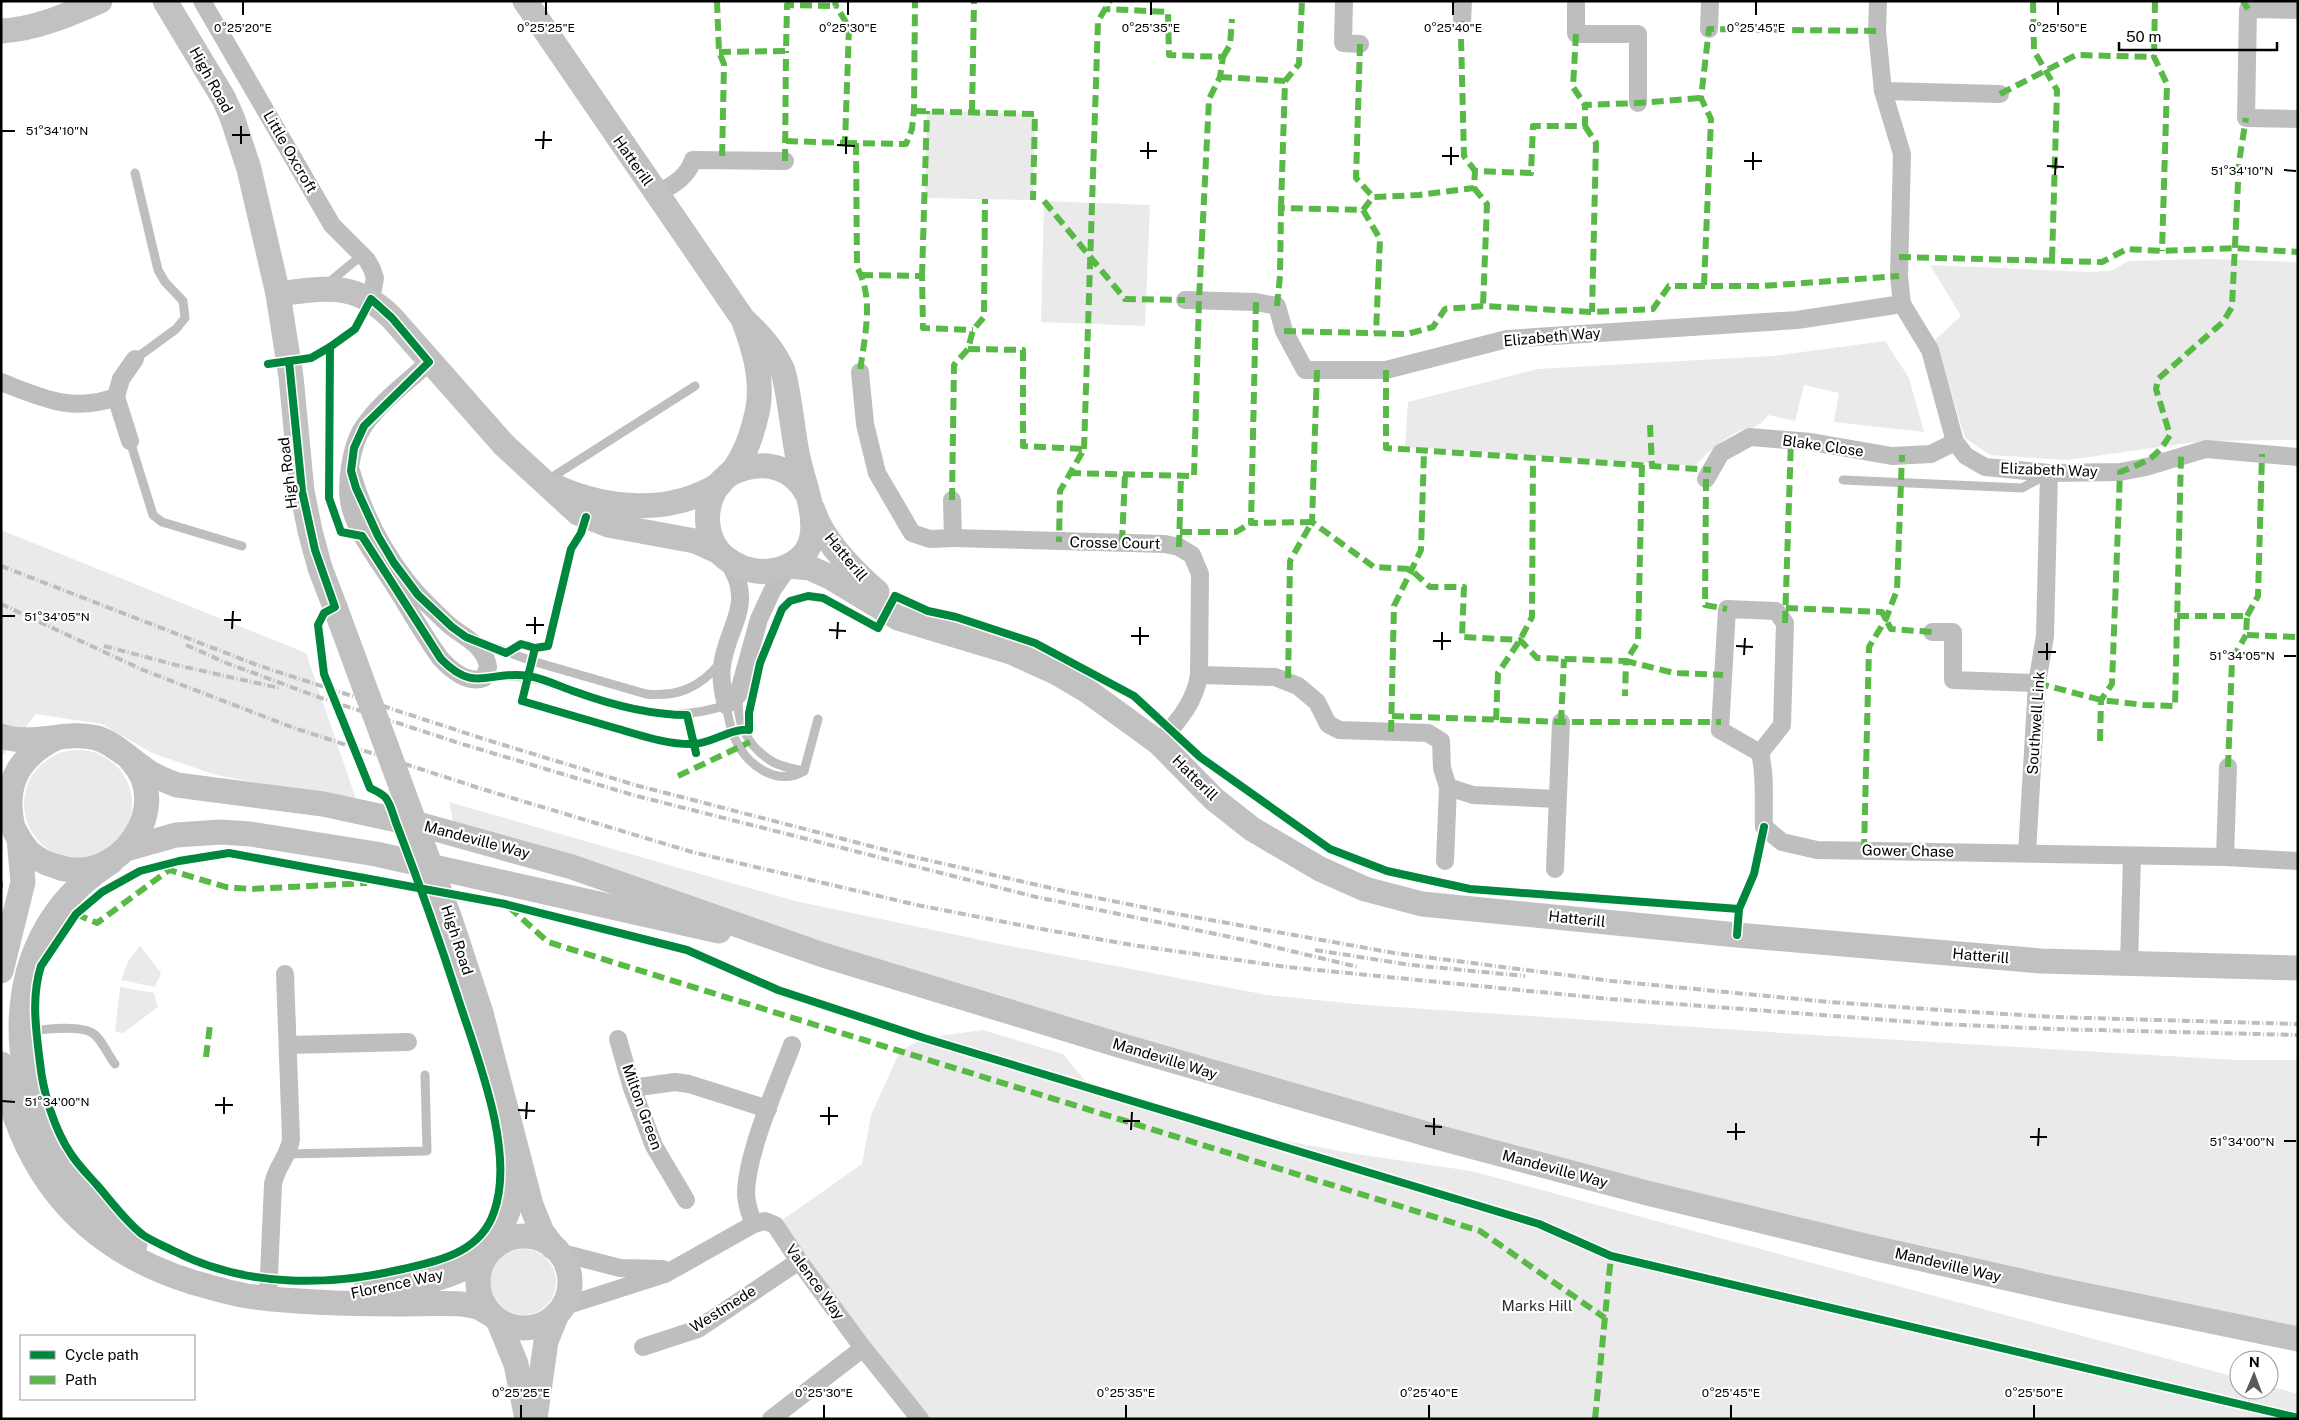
<svg xmlns="http://www.w3.org/2000/svg" width="2299" height="1420" font-family="'Public Sans',sans-serif">
	<rect width="100%" height="100%" fill="#fff"/>
	<g fill="#eaeaea">
		<polygon points="927,111 1035,114 1033,200 925,198"/>
		<polygon points="1044,201 1150,205 1145,326 1041,322"/>
		<polygon points="2208,259 2298,262 2298,440 2202,441 2068,460 1990,455 1965,438 1935,340 1961,316 1930,265 2089,272 2110,271 2129,261"/>
		<path d="M1885 341 1909 378 1924 432 1834 422 1839 393 1804 385 1795 421 1768 415C1756 432 1750 425 1735 433 1721 441 1705 454 1695 466L1405 447 1408 402 1538 369 1772 356Z"/>
		<polygon points="1,530 306,653 357,802 216,775 152,753 102,724 36,714 1,758"/>
		<circle cx="78" cy="804" r="54"/>
		<polygon points="449,802 795,901 1005,945 1267,995 1366,1005 1798,1034 2236,1060 2298,1060 2298,1335 1444,1139 454,826"/>
		<polygon points="140,946 161,973 155,987 121,980 129,960"/>
		<polygon points="120,987 154,993 158,1007 123,1033 115,1031"/>
		<polygon points="983,1030 1063,1054 1092,1089 1227,1130 1350,1153 1471,1171 2239,1378 2239,1390 2269,1390 2269,1386 2298,1394 2298,1419 928,1419 775,1225 862,1164 871,1115 900,1051 924,1038"/>
		<circle cx="523" cy="1282" r="33"/>
	</g>
	<g fill="none" stroke-linecap="round" stroke-linejoin="round">
		<g stroke="#bebebe" stroke-width="9">
			<polyline points="327,284 362,255"/>
			<polyline points="135,359 176,329 185,318 183,301 165,282 158,270 135,173"/>
			<polyline points="130,441 153,515 162,522 242,546"/>
			<polyline points="1843,480 2022,488 2046,475"/>
			<polyline points="546,481 695,386"/>
			<path d="M477 641 532 661 646 694C677 697 700 688 720 663"/>
			<path d="M484 678C529 671 554 685 595 699 639 713 682 721 726 705 728 716 730 728 735 739 747 765 776 787 804 771L818 719"/>
			<path d="M739 695C735 723 749 748 773 762 782 767 794 769 804 771"/>
			<path d="M22 1032C38 1030 83 1023 95 1035 103 1042 108 1055 115 1064"/>
			<polyline points="287,1154 427,1151 425,1075"/>
		</g>
		<g stroke="#bebebe" stroke-width="18">
			<polyline points="202,1 332,225 367,260 372,269 375,278 371,299"/>
			<polyline points="1344,1 1343,43 1360,44"/>
			<polyline points="1576,1 1576,34 1638,34 1638,103"/>
			<polyline points="1878,1 1877,31 1883,91 1902,154 1899,276 1902,304 1930,350 1955,442 1966,456 1985,467 2049,473 2120,472 2146,467 2206,449 2298,457"/>
			<polyline points="2298,10 2248,9 2246,118 2298,119"/>
			<polyline points="1462,21 1463,1"/>
			<polyline points="1709,29 1710,1"/>
			<polyline points="1883,91 2000,94"/>
			<path d="M657 194C672 185 687 178 693 160L785 161"/>
			<polyline points="1185,300 1256,302 1277,306 1284,331 1305,370 1386,370 1507,339 1797,320 1902,304"/>
			<polyline points="860,372 865,424 877,473 912,533 930,539 953,538"/>
			<path d="M1 382C42 398 72 413 116 397L130 441"/>
			<polyline points="116,397 121,379 135,359"/>
			<path d="M351 471C362 509 381 548 406 580 418 596 433 610 448 624 463 637 485 645 488 667L484 678C467 684 452 671 441 659 423 635 409 608 392 582 378 560 359 536 351 510 344 488 351 444 364 426 381 401 408 382 429 362"/>
			<polyline points="1706,479 1721,453 1750,437 1811,442 1892,456 1931,454 1955,442"/>
			<path d="M952 500 953 538 1165 544 1179 547 1192 555 1200 574 1199 675C1195 703 1177 722 1159 743"/>
			<path d="M727 560C757 604 727 625 722 666 720 679 723 693 726 705L738 695 759 619 773 589 789 566"/>
			<polyline points="1932,632 1953,632 1953,680 2037,683"/>
			<polyline points="1199,675 1275,677 1298,686 1317,702 1328,724 1339,730 1428,733 1441,741 1442,768 1448,787 1473,795 1557,799"/>
			<path d="M1760 753 1782 725 1785 623 1776 611 1727 609 1720 730 1760 753C1766 777 1763 802 1764 827L1782 842 1817 850 2225 857 2298 861"/>
			<polyline points="2027,853 2037,683 2045,636 2049,473"/>
			<polyline points="2225,857 2228,767"/>
			<polyline points="1445,861 1448,787"/>
			<polyline points="1555,869 1561,722"/>
			<polyline points="2129,965 2132,856"/>
			<polyline points="618,1039 632,1088 654,1146 686,1200"/>
			<polyline points="289,1045 408,1042"/>
			<polyline points="632,1088 675,1082 689,1084 768,1109"/>
			<path d="M754 1224C750 1215 747 1205 746 1195 746 1154 777 1085 792 1045"/>
			<polyline points="558,1252 620,1268 663,1269"/>
			<path d="M268 1298 273 1184C276 1167 289 1156 291 1139L285 974"/>
			<polyline points="562,1307 665,1274 754,1224 765,1221 775,1225 799,1261 863,1348 920,1419"/>
			<polyline points="643,1347 698,1329 799,1261"/>
			<polyline points="771,1419 863,1348"/>
		</g>
		<g stroke="#c1c1c1" stroke-width="25">
			<polyline points="165,1 224,99 232,117 249,169 278,294 291,377 302,491 310,531 320,568 335,607"/>
			<path d="M525 1 743 319C754 348 763 377 758 408 754 428 747 451 735 468 731 474 724 478 719 484 701 508 704 545 730 561 744 571 763 574 780 569 837 551 804 491 797 453 792 426 790 398 783 371 774 350 760 335 743 319"/>
			<path d="M1 31C36 29 68 15 100 1"/>
			<path d="M278 294C326 288 355 281 392 318L504 445 578 513 608 525 695 541 719 552"/>
			<path d="M728 475C756 460 789 462 806 492"/>
			<path d="M556 487C608 510 670 515 720 484"/>
			<path d="M813 510C823 541 853 571 877 592"/>
			<polyline points="789,566 810,568 830,577 898,618 1011,652 1057,673 1086,690 1159,743 1214,799 1252,829 1320,869 1365,889 1422,904 1737,935 2041,961 2298,968"/>
			<path d="M1 736C34 747 65 730 97 738 116 744 130 760 146 770 155 777 166 781 177 785L323 804 425 826 572 867 823 955 1112 1043 1444 1139 1647 1193 1869 1247 2060 1290 2298 1339"/>
			<path d="M1 804C10 820 16 838 28 851 36 859 47 864 58 867 119 887 175 806 131 760"/>
			<path d="M12 823C4 784 19 757 54 739"/>
			<polyline points="126,849 176,835 221,832 250,834 376,854 719,931"/>
			<path d="M111 862C9 926 0 1050 53 1151 73 1187 103 1219 135 1245"/>
			<polyline points="1,971 23,882 19,839"/>
			<polyline points="481,1013 531,1205 542,1232 553,1247"/>
			<path d="M1 1064C23 1175 83 1248 192 1282 210 1287 228 1293 247 1296 296 1303 348 1304 398 1304 419 1304 441 1303 462 1304L478 1307 492 1315"/>
			<circle cx="524" cy="1282" r="46"/>
			<polyline points="494,1247 508,1211 515,1166"/>
			<path d="M363 1293C401 1287 458 1280 487 1253"/>
			<polyline points="498,1320 516,1364 527,1419"/>
			<polyline points="535,1419 546,1341 557,1314"/>
		</g>
		<g stroke="#bdbdbd" stroke-width="4" stroke-dasharray="8 2.5 1 2.5" stroke-linecap="butt">
			<polyline points="1,566 257,665 484,739 635,785 905,855 1073,893 1177,914 1394,953 1612,981 1829,1002 1942,1010 2053,1017 2298,1024"/>
			<polyline points="1,604 143,670 294,728 479,788 692,852 917,905 1025,926 1132,945 1287,967 1610,999 1940,1024 2053,1029 2298,1035"/>
			<polyline points="186,645 229,664 321,698 462,744 633,795 1036,897 1245,940 1358,967"/>
			<polyline points="104,646 176,665 279,688"/>
			<polyline points="1315,950 1411,965 1525,976"/>
		</g>
		<polyline stroke="#c1c1c1" stroke-width="25" points="335,607 450,919 481,1013"/>
		<g stroke="#58b947" stroke-width="6" stroke-dasharray="12 6" stroke-linecap="butt">
			<polyline points="717,1 719,52 724,64 722,161"/>
			<polyline points="2033,1 2034,51 2057,90 2052,261"/>
			<polyline points="2155,1 2154,57 2167,84 2162,251"/>
			<polyline points="2243,1 2248,9"/>
			<polyline points="1462,21 1461,37 1464,156 1475,171"/>
			<polyline points="1576,34 1573,87 1585,105"/>
			<polyline points="1360,44 1356,178 1373,197"/>
			<polyline points="719,52 786,51 787,5 836,6 835,2"/>
			<polyline points="1223,57 1230,45 1232,19"/>
			<polyline points="1220,77 1285,81"/>
			<polyline points="2000,94 2076,55 2154,57"/>
			<polyline points="914,111 1035,114 1033,200"/>
			<polyline points="972,112 974,1"/>
			<polyline points="1585,126 1596,143 1592,312"/>
			<polyline points="786,141 845,143 849,27 836,6"/>
			<polyline points="845,143 906,144 912,129 914,111 915,1"/>
			<path d="M856 143 857 267C875 299 864 338 860 372"/>
			<polyline points="785,161 786,51"/>
			<polyline points="1474,188 1487,204 1483,306"/>
			<polyline points="1044,201 1125,299 1185,300"/>
			<polyline points="1281,208 1285,81 1299,64 1302,1"/>
			<polyline points="1363,210 1380,239 1376,333"/>
			<polyline points="1899,257 2102,262 2127,249 2162,251 2235,248 2298,252"/>
			<polyline points="861,275 922,276 923,328 973,330"/>
			<polyline points="922,276 927,111"/>
			<polyline points="1704,285 1711,119 1701,98 1709,29 1877,31"/>
			<polyline points="1256,302 1251,523 1312,522 1290,561 1288,682"/>
			<polyline points="1277,306 1280,276 1281,208 1363,210 1373,197 1419,195 1474,188 1475,171 1531,173 1533,126 1585,126 1585,105 1638,103 1701,98"/>
			<polyline points="1284,331 1407,334 1433,327 1445,309 1483,306 1592,312 1653,309 1669,286 1763,286 1899,276"/>
			<polyline points="968,349 1023,350 1023,446 1084,449 1060,491 1059,542"/>
			<polyline points="1317,370 1312,522 1374,567 1410,569 1430,587 1464,587 1462,637 1520,640 1537,658 1626,661 1625,696"/>
			<polyline points="1386,370 1386,448 1711,470"/>
			<polyline points="1650,425 1652,466"/>
			<polyline points="1084,449 1098,21 1110,1"/>
			<polyline points="1642,465 1638,642 1626,661 1674,673 1723,675"/>
			<polyline points="1069,473 1194,476 1199,300 1209,99 1220,77 1223,57 1169,55 1168,12 1106,9"/>
			<polyline points="1706,479 1705,605 1727,609"/>
			<polyline points="952,500 954,365 968,349 973,330 984,317 985,199"/>
			<polyline points="1180,532 1236,532 1251,523"/>
			<polyline points="1122,542 1125,475"/>
			<polyline points="1179,547 1181,475"/>
			<polyline points="1786,608 1882,612 1891,629 1932,632"/>
			<polyline points="2177,616 2247,616 2246,635 2298,637"/>
			<polyline points="2247,616 2258,596 2262,454"/>
			<polyline points="1785,623 1791,440"/>
			<polyline points="2037,683 2101,700 2144,705 2175,706 2181,456"/>
			<polyline points="1392,716 1561,722 1721,722"/>
			<polyline points="1496,720 1498,673 1520,640 1532,617 1533,458"/>
			<polyline points="1561,722 1564,659"/>
			<polyline points="1391,732 1394,606 1421,550 1424,451"/>
			<path d="M2100 741 2101 700 2112 684 2120 472C2147 461 2155 460 2170 435L2156 389 2158 379 2223 322 2232 307 2239 162 2246 118"/>
			<polyline points="2228,767 2232,660 2246,635"/>
			<polyline points="678,776 750,742"/>
			<polyline points="1864,851 1869,647 1886,619 1897,590 1902,455"/>
			<polyline points="1,885 3,885"/>
			<polyline points="509,907 548,942 1480,1231 1605,1318"/>
			<polyline points="76,914 97,923 169,870 226,887 251,889 367,883"/>
			<polyline points="206,1057 210,1025"/>
			<polyline points="1595,1419 1611,1256"/>
		</g>
		<g stroke="#fff" stroke-width="11">
			<g id="cycleway">
				<path d="M330 347 329 498 341 532 362 536 441 659C476 695 489 669 529 676 545 679 561 687 576 692 612 705 649 715 687 715L696 753"/>
				<path d="M289 361 302 491 315 550 335 607 324 613 318 625 324 674 370 788C374 790 381 793 385 797 391 803 394 819 398 828 419 883 439 939 457 995 476 1055 516 1151 494 1212 480 1253 440 1260 403 1269 327 1287 244 1287 174 1251 164 1246 152 1241 143 1235 126 1222 111 1201 97 1185 88 1175 78 1165 71 1154 54 1129 43 1092 40 1063 36 1031 31 997 41 966L76 914 102 892 140 871 179 861 229 853 505 904 687 950 778 990 924 1038 1539 1224 1611 1256 2298 1418"/>
				<polyline points="268,364 311,358 330,347 355,329 371,299 392,318 429,362 364,426 354,448 351,471 356,488 378,536 394,563 418,595 452,627 466,637 506,653 521,644 535,648 548,646 571,549 581,533 586,517"/>
				<path d="M535 648 522 701C553 710 584 719 615 728 640 735 667 745 694 744 713 743 730 728 749 730V713L760 663 782 609 790 601 808 596 823 598 878 628 895 596 928 611 956 617 1035 643 1134 696 1200 757 1330 849 1387 871 1470 889 1739 909"/>
				<polyline points="1737,935 1739,909 1754,874 1764,827"/>
			</g>
		</g>
		<use href="#cycleway" stroke="#00873e" stroke-width="8"/>
	</g>
	<path fill="none" stroke="#000" stroke-width="2" d="M243 15V2M546 15V2M848 15V2M1151 15V2M1453 15V2M1756 15V2M2058 15V2M2 131H15M232 135H250M535 140H552M241 144V126M837 145 855 146M543 149 544 131M1140 151H1157M846 154V137M1442 156H1459M1148 159V142M1744 161H1762M1451 165V147M2047 166 2064 167M1753 170V152M2284 170 2296 171M2055 175 2056 158M2 616H15M224 620H241M526 625H544M232 629 233 611M829 630 846 631M535 634V617M1131 636H1149M837 639 838 622M1433 641H1451M1140 645V627M1736 646 1753 647M1442 650V632M2038 652H2056M1744 655 1745 638M2284 656H2296M2047 660V643M2 1101 15 1102M215 1105H233M518 1110 535 1111M224 1114V1097M820 1116H838M526 1119 527 1102M1123 1121H1140M829 1125V1107M1425 1126 1442 1127M1131 1130 1132 1112M1727 1132H1745M1434 1135V1118M2030 1137H2047M1736 1140V1123M2284 1141H2296M2038 1146 2039 1128M521 1418V1405M824 1418V1405M1126 1418V1405M1429 1418V1405M1731 1418V1405M2034 1418V1405"/>
	<g text-anchor="middle" stroke-width="4.5" stroke-linejoin="round" paint-order="stroke">
		<g font-size="15" fill="#000" stroke="#fff">
			<text transform="translate(211 80) rotate(61)" y="5">High Road</text>
			<text transform="translate(290 152) rotate(60)" y="5">Little Oxcroft</text>
			<text transform="translate(633 161) rotate(55)" y="5">Hatterill</text>
			<text transform="translate(1552 337) rotate(-5)" y="5">Elizabeth Way</text>
			<text transform="translate(1823 446) rotate(8)" y="5">Blake Close</text>
			<text transform="translate(2049 470) rotate(2)" y="5">Elizabeth Way</text>
			<text transform="translate(288 473) rotate(-97)" y="5">High Road</text>
			<text transform="translate(1115 543) rotate(1)" y="5">Crosse Court</text>
			<text transform="translate(846 557) rotate(50)" y="5">Hatterill</text>
			<text transform="translate(2036 723) rotate(-86)" y="5">Southwell Link</text>
			<text transform="translate(1195 778) rotate(45)" y="5">Hatterill</text>
			<text transform="translate(477 840) rotate(15)" y="5">Mandeville Way</text>
			<text transform="translate(1908 851) rotate(1)" y="5">Gower Chase</text>
			<text transform="translate(1577 919) rotate(6)" y="5">Hatterill</text>
			<text transform="translate(457 940) rotate(72)" y="5">High Road</text>
			<text transform="translate(1981 956) rotate(5)" y="5">Hatterill</text>
			<text transform="translate(1165 1059) rotate(17)" y="5">Mandeville Way</text>
			<text transform="translate(642 1107) rotate(70)" y="5">Milton Green</text>
			<text transform="translate(1555 1169) rotate(15)" y="5">Mandeville Way</text>
			<text transform="translate(1948 1265) rotate(13)" y="5">Mandeville Way</text>
			<text transform="translate(815 1282) rotate(54)" y="5">Valence Way</text>
			<text transform="translate(397 1284) rotate(-12)" y="5">Florence Way</text>
			<text transform="translate(723 1309) rotate(-32)" y="5">Westmede</text>
		</g>
		<g font-size="15" fill="#2f2f2f" stroke="#fff">
			<text x="1537" y="1311">Marks Hill</text>
		</g>
	</g>
	<g font-size="12" text-anchor="middle" fill="#000" stroke="#fff" stroke-width="4.5" stroke-linejoin="round" paint-order="stroke">
		<text x="243" y="32">0°25'20"E</text>
		<text x="546" y="32">0°25'25"E</text>
		<text x="848" y="32">0°25'30"E</text>
		<text x="1151" y="32">0°25'35"E</text>
		<text x="1453" y="32">0°25'40"E</text>
		<text x="1756" y="32">0°25'45"E</text>
		<text x="2058" y="32">0°25'50"E</text>
		<text x="57" y="135">51°34'10"N</text>
		<text x="2242" y="175">51°34'10"N</text>
		<text x="57" y="621">51°34'05"N</text>
		<text x="2242" y="660">51°34'05"N</text>
		<text x="57" y="1106">51°34'00"N</text>
		<text x="2242" y="1146">51°34'00"N</text>
		<text x="521" y="1397">0°25'25"E</text>
		<text x="824" y="1397">0°25'30"E</text>
		<text x="1126" y="1397">0°25'35"E</text>
		<text x="1429" y="1397">0°25'40"E</text>
		<text x="1731" y="1397">0°25'45"E</text>
		<text x="2034" y="1397">0°25'50"E</text>
	</g>
	<rect width="2299" height="1420" fill="none" stroke="#000000" stroke-width="5"/>
	<rect x="20" y="1335" width="175" height="65" fill="#ffffff" stroke="#999999"/>
	<rect x="30" y="1351" width="25" height="8" fill="#00873e" stroke="#999999"/>
	<text x="65" y="1360" font-size="15" fill="#000000">Cycle path</text>
	<rect x="30" y="1376" width="25" height="8" fill="#58b947" stroke="#999999"/>
	<text x="65" y="1385" font-size="15" fill="#000000">Path</text>
	<g transform="translate(2254 1375) rotate(1)"><circle r="24" fill="#ffffff" stroke="#999999"/>
	<path d="M0-4L9 19L0 12L-9 19Z" fill="#595959"/>
	<text y="-8" font-size="14" font-weight="bold" text-anchor="middle" fill="#000000">N</text>
	</g>
	<path d="M2119 42v8h158v-8" fill="none" stroke="#000000" stroke-width="2.5"/>
	<text x="2126" y="42" font-size="15" fill="#000000" stroke="#ffffff" stroke-width="4" paint-order="stroke">50 m</text>
</svg>
